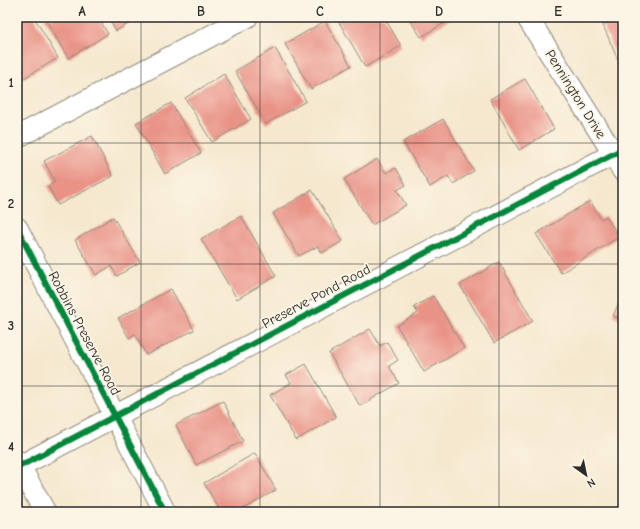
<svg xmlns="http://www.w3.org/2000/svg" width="640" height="529" font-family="'Comic Neue',sans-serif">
	<rect width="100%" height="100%" fill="#fcf5e5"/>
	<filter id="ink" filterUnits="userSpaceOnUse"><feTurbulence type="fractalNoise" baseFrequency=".025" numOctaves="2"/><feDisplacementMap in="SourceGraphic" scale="8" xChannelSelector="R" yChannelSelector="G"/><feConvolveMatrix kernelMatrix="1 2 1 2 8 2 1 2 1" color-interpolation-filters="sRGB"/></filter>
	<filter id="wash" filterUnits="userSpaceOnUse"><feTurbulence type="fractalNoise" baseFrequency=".012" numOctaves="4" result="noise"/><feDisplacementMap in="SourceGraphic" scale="16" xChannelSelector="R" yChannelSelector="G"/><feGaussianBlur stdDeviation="0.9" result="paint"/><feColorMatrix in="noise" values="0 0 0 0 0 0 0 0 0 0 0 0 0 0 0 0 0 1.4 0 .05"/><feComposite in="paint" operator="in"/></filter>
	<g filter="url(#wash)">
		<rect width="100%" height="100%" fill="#f5e8cf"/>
		<g id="blocks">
			<g fill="#e99387">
				<polygon points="17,17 34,17 58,58 19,81 17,78"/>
				<polygon points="44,17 98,17 108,34 68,58"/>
				<polygon points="108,17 140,17 116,31"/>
				<polygon points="336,17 384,17 401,46 365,67"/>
				<polygon points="408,17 454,17 421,37"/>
				<polygon points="621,17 623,17 623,72 603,25"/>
				<polygon points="325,21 351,66 311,89 285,44"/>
				<polygon points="275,48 306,101 266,124 235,71"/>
				<polygon points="224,74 251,119 212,142 185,98"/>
				<polygon points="525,79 554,129 519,150 490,99"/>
				<polygon points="171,103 201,153 165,174 136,123"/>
				<polygon points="443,119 474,171 453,184 448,176 430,187 403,142"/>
				<polygon points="92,136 113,176 58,205 48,186 55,182 44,161"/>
				<polygon points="377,159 386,173 396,168 406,185 397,190 406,205 372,225 344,179"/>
				<polygon points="312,190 343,241 322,253 318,246 299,256 273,213"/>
				<polygon points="590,201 601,219 606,216 619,237 561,273 536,234"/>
				<polygon points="241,216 276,276 237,299 201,239"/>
				<polygon points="113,217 140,262 117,276 111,266 96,275 75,240"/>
				<polygon points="499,262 533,321 494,343 460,285"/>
				<polygon points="171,289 194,330 146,355 135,334 129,338 118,318"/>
				<polygon points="623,293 623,320 613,316"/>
				<polygon points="433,296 464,348 424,372 397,326 418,313 414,307"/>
				<polygon points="370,329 380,346 387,342 398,360 389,366 399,383 360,406 329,353"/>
				<polygon points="306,364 336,417 296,440 270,395 291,383 286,375"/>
				<polygon points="223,401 243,441 196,465 176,425"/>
				<polygon points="255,453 276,490 238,512 221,512 204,483"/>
			</g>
		</g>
	</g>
	<g filter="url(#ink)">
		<use href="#blocks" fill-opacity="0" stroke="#908a7d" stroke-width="1"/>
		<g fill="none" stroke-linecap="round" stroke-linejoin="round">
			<g stroke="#908a7d" stroke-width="23">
				<g id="minor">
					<polyline points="527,17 613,153 623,171"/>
					<polyline points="17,137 247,17"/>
					<polyline points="17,228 165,512"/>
					<polyline points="17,461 45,512"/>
					<polyline points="20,466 623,149"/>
				</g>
			</g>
			<use href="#minor" stroke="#fff" stroke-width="21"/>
			<g stroke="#fcf5e5" stroke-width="8">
				<g id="cycleway">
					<polyline points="17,228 165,512"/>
					<polyline points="20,466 623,149"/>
				</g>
			</g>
			<use href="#cycleway" stroke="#00873e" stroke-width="6"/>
		</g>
	</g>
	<path fill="none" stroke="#2b2b2b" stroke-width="1" stroke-opacity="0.55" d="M141 17V512M260 17V512M380 17V512M499 17V512M17 143H623M17 264H623M17 386H623"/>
	<g text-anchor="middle" stroke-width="3.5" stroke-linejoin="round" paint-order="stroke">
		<g font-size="14" fill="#2b2b2b" stroke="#fcf5e5">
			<text transform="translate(576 94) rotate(58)" y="5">Pennington Drive</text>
			<text transform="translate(316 296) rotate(-28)" y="5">Preserve Pond Road</text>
			<text transform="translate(85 333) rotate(62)" y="5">Robbins Preserve Road</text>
		</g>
	</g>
	<rect width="640" height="529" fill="none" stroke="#fcf5e5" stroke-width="44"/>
	<g transform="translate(586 475) rotate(147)" stroke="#fcf5e5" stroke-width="3" paint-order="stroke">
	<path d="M0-3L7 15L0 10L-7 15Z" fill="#2b2b2b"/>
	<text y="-6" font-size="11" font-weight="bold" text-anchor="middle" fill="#2b2b2b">N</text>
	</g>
	<rect x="22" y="22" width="596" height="485" fill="none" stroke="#2b2b2b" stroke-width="1.5"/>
	<g font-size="13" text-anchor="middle" font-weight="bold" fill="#2b2b2b">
		<text x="82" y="16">A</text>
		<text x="201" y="16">B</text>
		<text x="320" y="16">C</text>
		<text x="439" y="16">D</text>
		<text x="558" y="16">E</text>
		<text x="11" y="87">1</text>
		<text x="11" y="208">2</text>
		<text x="11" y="330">3</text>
		<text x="11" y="451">4</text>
	</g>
</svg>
